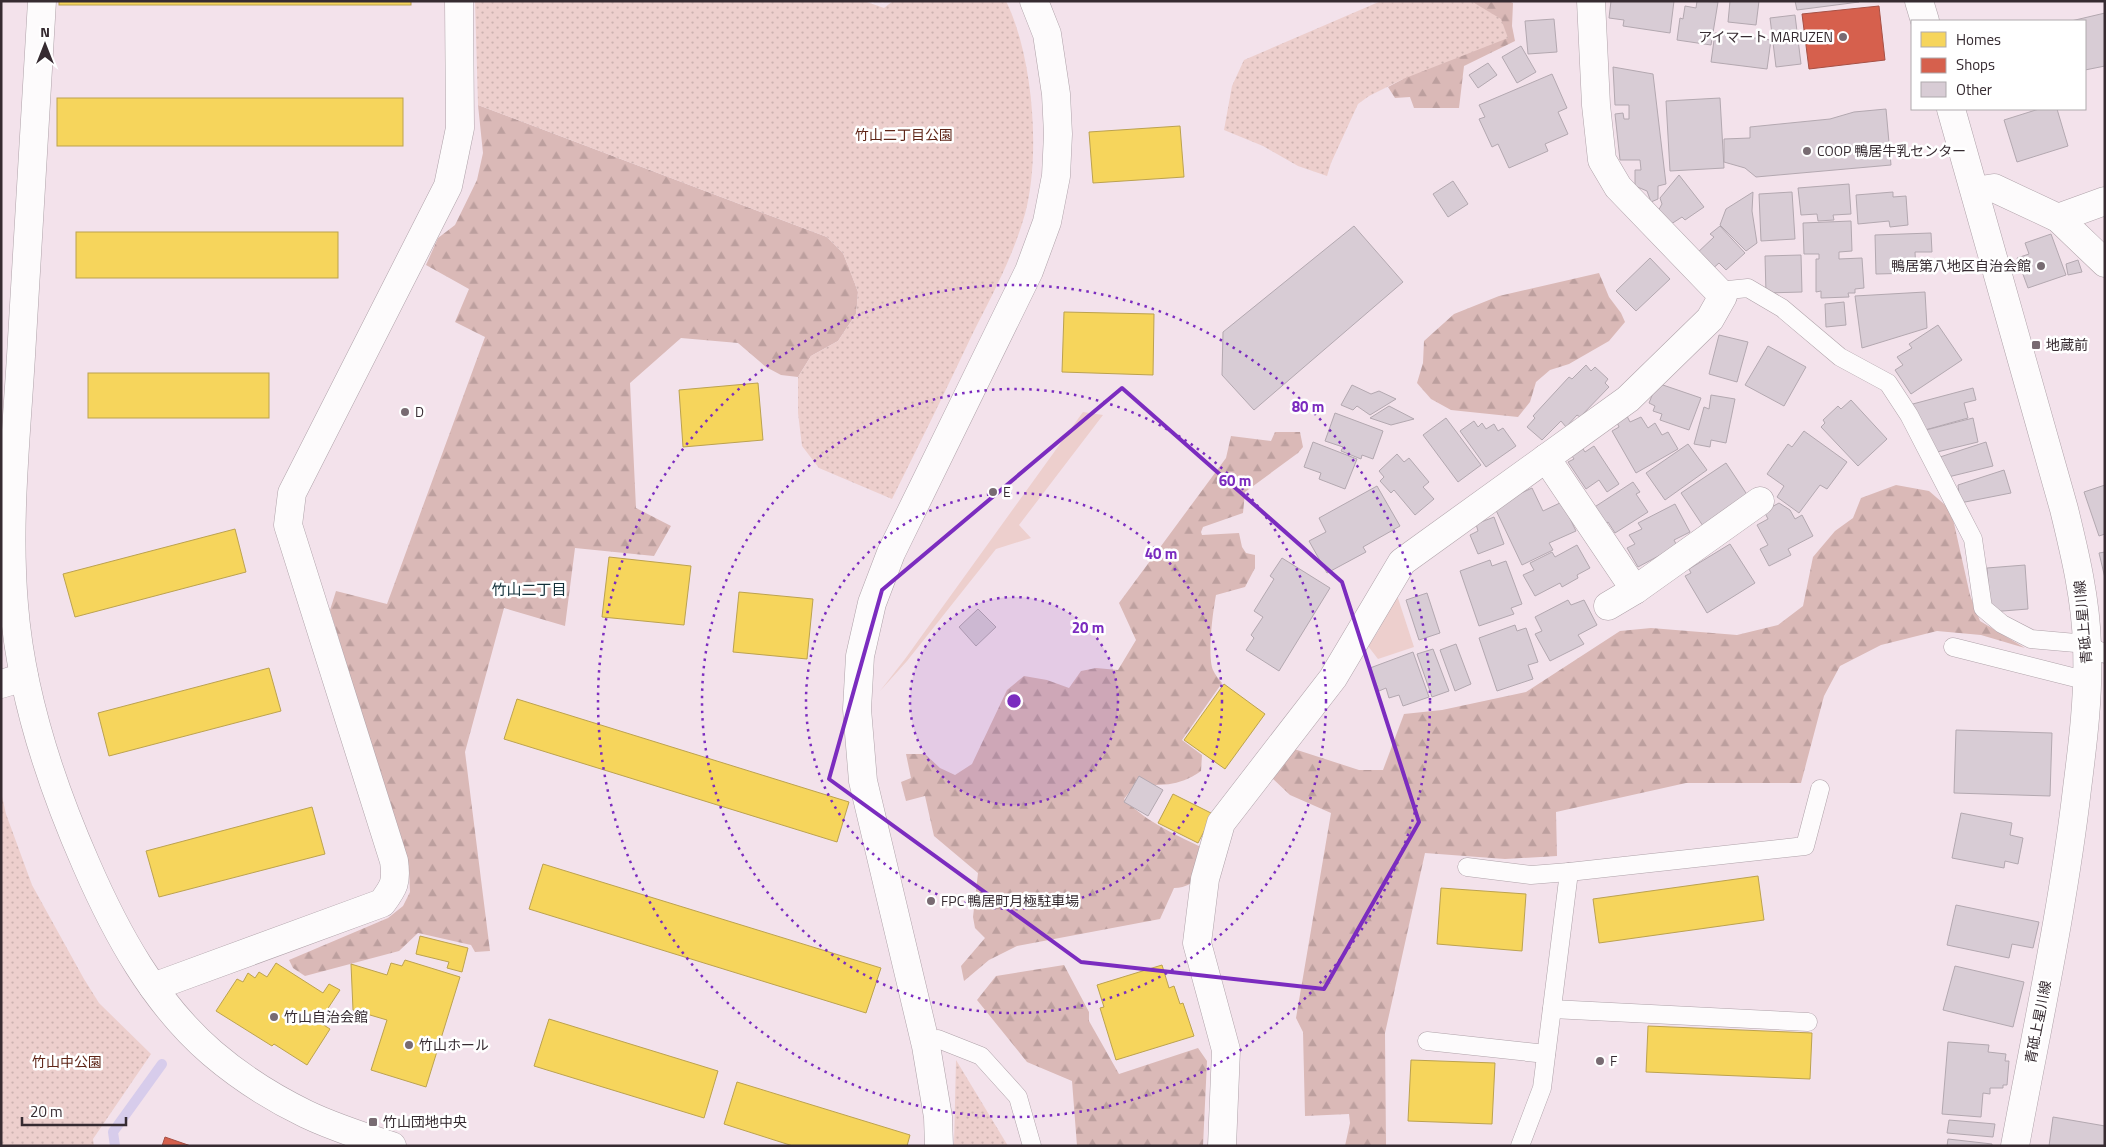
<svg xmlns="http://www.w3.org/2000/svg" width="2106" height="1147" font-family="'Titillium Web','Noto Sans JP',sans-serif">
	<defs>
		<pattern id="forest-firs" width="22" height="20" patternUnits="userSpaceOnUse" patternTransform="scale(1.25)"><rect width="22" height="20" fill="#dab9b7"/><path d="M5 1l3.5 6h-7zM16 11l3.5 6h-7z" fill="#bc9f9e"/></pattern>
		<pattern id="park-dots" width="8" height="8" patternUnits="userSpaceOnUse" patternTransform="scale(1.25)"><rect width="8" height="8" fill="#edcfcd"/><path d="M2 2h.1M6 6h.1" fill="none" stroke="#ccb2b0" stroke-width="1.8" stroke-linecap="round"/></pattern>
	</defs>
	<rect width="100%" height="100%" fill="#f3e2eb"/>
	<g fill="#edcfcd">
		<polygon points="1083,412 1103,415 1019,525 1031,538 996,549 907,661 880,691 905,659"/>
		<polygon points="1395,589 1414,647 1378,659 1368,646 1379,630 1375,625"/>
	</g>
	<g fill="url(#forest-firs)">
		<polygon points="1394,1 1509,1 1513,3 1512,26 1515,41 1464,66 1459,108 1414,108 1410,97 1395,98 1388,87 1403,79"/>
		<polygon points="478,105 827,237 843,253 851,273 858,292 856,314 838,341 811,356 798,377 781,375 766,367 738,343 681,338 630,383 636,508 671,526 654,556 575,548 565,626 504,608 465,752 490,951 475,952 471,945 418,933 399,951 305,976 293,968 289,960 388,918 403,906 410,892 409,869 330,610 336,591 387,604 485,337 455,322 469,289 426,265 438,238 455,225 477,180 483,153"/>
		<polygon points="1599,273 1609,297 1621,313 1625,322 1609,341 1569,364 1550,370 1536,382 1530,402 1518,417 1451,410 1431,399 1417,383 1423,363 1424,341 1454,314 1499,296"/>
		<path d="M1275 432H1300L1303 447 1298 453 1245 492 1243 513 1203 527 1201 532 1202 535 1239 533 1242 547 1246 553 1255 555V568L1245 587 1216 595C1213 611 1207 655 1213 670 1215 675 1219 679 1222 683L1182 740 1202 755 1201 771C1177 788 1161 784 1134 786L1124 799C1149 824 1175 834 1205 849 1199 870 1200 887 1174 888L1160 919 1017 946 989 960 964 981 961 966 985 938 975 928 973 917 978 873 934 836 925 796 906 801 901 782 911 778 906 754H925L940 768 955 775 972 764 1007 690 1024 676 1047 680 1069 688 1081 671 1096 668 1118 670 1136 640 1119 603 1226 458 1231 436 1271 441Z"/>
		<polygon points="1896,485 1929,491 1951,510 1970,595 1980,621 2025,648 1981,635 1937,631 1881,645 1840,666 1824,696 1801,783 1686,783 1556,812 1557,856 1505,859 1425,853 1385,1033 1386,1145 1390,1146 1345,1146 1350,1123 1349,1114 1305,1116 1303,1032 1296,1018 1331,813 1290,795 1271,777 1291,748 1359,770 1383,770 1404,714 1442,710 1526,692 1620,631 1651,628 1737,635 1778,625 1803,606 1813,557 1835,531 1853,518 1861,498"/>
		<polygon points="1064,965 1089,1012 1089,1021 1119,1074 1198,1048 1207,1061 1203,1146 1077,1146 1072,1081 1027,1062 977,1000 996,976"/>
	</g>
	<g fill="url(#park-dots)">
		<path d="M475 1H864L884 8 893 1H1006C1033 56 1041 155 1025 214 1013 257 992 295 972 335 946 390 919 445 892 499L819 468 802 446 798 413V377L811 356 838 341 856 314 858 292 843 253 827 237 478 105Z"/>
		<polygon points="1381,1 1471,1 1501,19 1508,38 1403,79 1369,96 1358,104 1331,163 1327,176 1298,166 1263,146 1224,130 1232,86 1244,60"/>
		<polygon points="1,792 6,814 32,885 84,979 99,1003 151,1054 93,1139 94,1146 1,1146"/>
		<polygon points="956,1060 1008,1146 954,1146"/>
	</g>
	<g fill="#f6d55c" stroke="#bca24f">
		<rect x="59" y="1" width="352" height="4"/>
		<rect x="57" y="98" width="346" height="48"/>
		<polygon points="1180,126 1184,177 1093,183 1089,132"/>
		<rect x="76" y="232" width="262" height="46"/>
		<polygon points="1064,312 1154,314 1153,375 1062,372"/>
		<rect x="88" y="373" width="181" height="45"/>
		<polygon points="758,383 763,440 683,447 679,390"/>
		<polygon points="235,529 246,572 75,617 63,574"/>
		<polygon points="609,557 691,566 684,625 602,617"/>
		<polygon points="739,592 813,599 807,659 733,652"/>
		<polygon points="269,668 281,711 109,756 98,713"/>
		<polygon points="1224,684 1265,714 1225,769 1184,740"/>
		<polygon points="517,699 849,802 837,842 504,739"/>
		<polygon points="1173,794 1213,814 1198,843 1158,823"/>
		<polygon points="312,807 325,854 159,897 146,851"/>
		<polygon points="543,864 881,968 866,1013 529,909"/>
		<polygon points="1758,876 1764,920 1599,943 1593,899"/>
		<polygon points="1441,888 1526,894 1522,951 1437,944"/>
		<polygon points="420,936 468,948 462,972 447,968 449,962 416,954"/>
		<polygon points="405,960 460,977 426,1087 371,1070 387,1020 353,1010 351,964 387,975 391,963 402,966"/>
		<polygon points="276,963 323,993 329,984 340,990 319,1022 330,1029 307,1065 274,1044 272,1046 216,1011 237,979 243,982 248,973 255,978 259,972 267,977"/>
		<polygon points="1162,965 1169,988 1174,986 1180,1004 1183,1003 1194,1036 1116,1060 1100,1008 1104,1007 1097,985"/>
		<polygon points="549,1019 718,1071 704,1118 534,1066"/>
		<polygon points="1648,1026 1812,1033 1810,1079 1646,1072"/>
		<polygon points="1411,1060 1495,1063 1492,1124 1408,1121"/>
		<polygon points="737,1082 910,1135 907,1146 793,1146 724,1124"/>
	</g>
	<g fill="#d6604d" stroke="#a65045">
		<polygon points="1879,6 1885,60 1809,69 1802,14"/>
		<polygon points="165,1137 188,1145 191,1146 162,1146"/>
	</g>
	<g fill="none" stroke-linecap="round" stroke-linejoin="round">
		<polyline stroke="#d7cceb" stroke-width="10" points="115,1146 113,1132 162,1064"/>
	</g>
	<g fill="#d8ccd5" stroke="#b3a8b0">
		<polygon points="1611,1 1674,1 1670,33 1623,26 1624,20 1609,18"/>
		<polygon points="1697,1 1718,2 1711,45 1677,40 1680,18 1683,19 1685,6 1696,8"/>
		<polygon points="1730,1 1759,1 1756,25 1728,22"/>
		<polygon points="1795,1 1859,1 1859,2 1797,10"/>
		<polygon points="2105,13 2105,66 2085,70 2085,21 2071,21"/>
		<polygon points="1795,15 1801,64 1776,67 1770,18"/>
		<polygon points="1554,19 1557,52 1528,54 1525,21"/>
		<polygon points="1715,33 1771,40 1767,69 1711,62"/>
		<polygon points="1521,46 1536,72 1517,83 1502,57"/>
		<polygon points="1488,63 1497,75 1478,88 1469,75"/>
		<polygon points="1613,67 1653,74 1666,184 1658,186 1658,199 1651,202 1647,191 1635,186 1635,170 1641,170 1640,160 1620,160 1615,114 1623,113 1624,119 1629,119 1629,105 1615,105"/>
		<polygon points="1552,74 1567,108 1558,112 1568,134 1545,144 1548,151 1509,168 1498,144 1492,147 1479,119 1485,117 1479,105"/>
		<polygon points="1720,98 1724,168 1670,171 1666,101"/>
		<polygon points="1886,109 1891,165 1756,177 1745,168 1724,162 1724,139 1750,138 1750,127 1830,119 1854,112"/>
		<polygon points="2039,109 2057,109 2068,146 2017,162 2004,120"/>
		<polygon points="1679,175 1704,207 1685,220 1682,217 1668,226 1657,213 1662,204 1660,198"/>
		<polygon points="1453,181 1468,204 1448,217 1433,194"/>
		<polygon points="1849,184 1851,214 1833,215 1834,220 1818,221 1817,214 1801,215 1798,188"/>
		<polygon points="1753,192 1752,211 1757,243 1746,251 1720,225 1726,209"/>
		<polygon points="1792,192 1795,239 1761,241 1759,194"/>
		<polygon points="1893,192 1893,197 1906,196 1908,225 1890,227 1889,221 1858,224 1856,195"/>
		<polygon points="1851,221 1852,251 1839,252 1839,259 1862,258 1864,288 1855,289 1855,293 1848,293 1849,297 1821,298 1821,291 1816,292 1816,259 1819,259 1819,254 1804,254 1803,223"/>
		<polygon points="1354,226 1403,282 1254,410 1222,375 1223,332"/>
		<polygon points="1720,226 1745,253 1726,270 1719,263 1710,271 1695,255 1714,237 1710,234"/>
		<polygon points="1931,233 1932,252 1915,252 1916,273 1876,274 1875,235"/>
		<polygon points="2051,234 2066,275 2028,288 2017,258 2029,254 2025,243"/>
		<polygon points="1801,255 1802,292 1766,293 1765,256"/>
		<polygon points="1650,258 1670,279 1636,311 1616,291"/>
		<polygon points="2078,260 2082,272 2068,275 2066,264"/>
		<polygon points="1925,292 1927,328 1862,348 1855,296"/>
		<polygon points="1844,302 1846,325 1826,327 1825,304"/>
		<polygon points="1938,325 1962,360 1911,394 1895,370 1903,365 1897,357 1912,348 1909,344"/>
		<polygon points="1719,335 1748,342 1737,382 1709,374"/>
		<polygon points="1768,346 1806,367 1784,406 1745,385"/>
		<polygon points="1586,365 1591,371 1595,367 1608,379 1605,383 1609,387 1580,417 1577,415 1566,427 1561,421 1542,440 1527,427 1535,418 1533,416 1569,377 1572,379"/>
		<polygon points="1657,383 1701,398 1689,430 1660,420 1662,414 1653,411 1655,406 1649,403"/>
		<polygon points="1352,385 1371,394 1379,391 1396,399 1370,415 1357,406 1353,410 1341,405"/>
		<polygon points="1973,388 1976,400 1964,403 1968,418 1925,430 1909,405"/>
		<polygon points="1711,395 1735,399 1726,443 1711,440 1710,447 1694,444 1704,407 1709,409"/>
		<polygon points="1851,400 1887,439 1858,466 1821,427 1825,423 1823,420 1838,406 1841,409"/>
		<polygon points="1389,406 1414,419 1391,425 1370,418"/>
		<polygon points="1335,413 1383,431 1373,459 1362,455 1361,459 1341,451 1343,447 1325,441"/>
		<polygon points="1626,414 1630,422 1641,417 1648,428 1655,423 1662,435 1668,432 1678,449 1636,473 1612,431 1619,427 1616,420"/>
		<polygon points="1446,418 1481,465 1458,482 1423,435"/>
		<polygon points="1973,418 1978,442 1937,452 1922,431"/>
		<polygon points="1474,421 1478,427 1482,423 1486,429 1494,424 1498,431 1503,428 1516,446 1486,467 1460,431"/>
		<polygon points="1804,431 1847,462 1827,489 1820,485 1799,513 1777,497 1784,486 1767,474 1788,444 1792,447"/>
		<polygon points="1313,442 1357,459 1345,489 1319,479 1321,473 1304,467"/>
		<polygon points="1986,442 1993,466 1944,478 1940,457"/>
		<polygon points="1688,444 1707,470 1665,500 1646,473"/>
		<polygon points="1581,446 1585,452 1594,446 1619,484 1607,492 1599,480 1586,489 1568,462 1574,459 1570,453"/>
		<polygon points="1397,454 1404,462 1409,458 1429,482 1423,487 1434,499 1415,515 1394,490 1391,493 1380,481 1384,477 1379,471"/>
		<polygon points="1726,463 1748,496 1703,526 1681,493"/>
		<polygon points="2004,470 2011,493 1960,503 1958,485"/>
		<polygon points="1633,482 1640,492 1636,494 1648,512 1615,533 1608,522 1601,527 1590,510"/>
		<polygon points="2105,485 2105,534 2099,536 2084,492"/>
		<polygon points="1377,486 1400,526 1363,547 1366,552 1327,573 1309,541 1326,532 1319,518"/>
		<polygon points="1532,488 1543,511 1562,502 1576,531 1549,543 1553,550 1522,565 1494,506"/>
		<polygon points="1779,503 1790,510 1795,519 1802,515 1813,536 1788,549 1791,555 1769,566 1760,549 1768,545 1757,525 1768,519 1764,511"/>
		<polygon points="1675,504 1690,532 1674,540 1677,546 1638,567 1627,548 1635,544 1629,535 1642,529 1638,523"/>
		<polygon points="1494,517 1504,544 1478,554 1470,535 1478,531 1476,524"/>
		<polygon points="1730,544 1755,583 1707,613 1685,576 1691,573 1689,569"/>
		<polygon points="1577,545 1590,568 1577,575 1578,578 1562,587 1560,583 1535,596 1523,575 1534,570 1530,563 1552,552 1555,557"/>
		<polygon points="2105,552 2105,578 2099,553"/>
		<polygon points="1282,558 1330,588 1279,671 1246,650 1254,638 1251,635 1263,617 1254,611 1274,579 1270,576"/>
		<polygon points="1490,560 1492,566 1506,561 1522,604 1511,608 1514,614 1479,626 1460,571"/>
		<polygon points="2025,565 2028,609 1990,612 1987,568"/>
		<polygon points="1427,593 1440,633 1419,640 1406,600"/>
		<polygon points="1568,600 1571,605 1584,600 1597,625 1578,635 1584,644 1550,661 1535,634 1542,631 1535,617"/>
		<polygon points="978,609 996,627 976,646 959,627"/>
		<polygon points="1515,625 1517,631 1526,628 1538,662 1528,665 1533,679 1497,691 1479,638"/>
		<polygon points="1456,644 1471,684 1455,691 1440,650"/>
		<polygon points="1433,649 1449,691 1432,697 1417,654"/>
		<polygon points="1413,652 1429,697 1403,706 1399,695 1389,698 1386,688 1379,691 1370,668"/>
		<polygon points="1956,730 2052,733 2050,796 1954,793"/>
		<polygon points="1139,776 1163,790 1148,816 1124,802"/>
		<polygon points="1961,813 2012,823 2010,835 2023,838 2018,864 2005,861 2004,868 1952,858"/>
		<polygon points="1956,905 2039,922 2033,948 2012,944 2009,958 1947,945"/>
		<polygon points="1955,966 2024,982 2013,1027 1943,1010"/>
		<polygon points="1948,1042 1989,1045 1988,1052 2006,1054 2005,1061 2009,1061 2007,1085 2003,1085 2003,1088 1990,1088 1990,1094 1983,1093 1981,1117 1942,1114"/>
		<polygon points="2053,1117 2105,1126 2105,1146 2049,1146"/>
		<polygon points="1949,1120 1995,1124 1993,1137 1947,1133"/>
		<polygon points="1948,1139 1992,1144 1992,1146 1947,1146"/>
	</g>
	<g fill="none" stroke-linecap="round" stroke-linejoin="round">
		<g stroke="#afa2a9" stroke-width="19">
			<g id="lane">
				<polyline points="1723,296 1728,290 1748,288 1782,308 1840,357 1888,383 1909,415 1973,539 1983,608 2002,624 2031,639 2087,644 2105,654"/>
				<polyline points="1953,647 2088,681"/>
				<polyline points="1467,867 1531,875 1569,872"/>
				<polyline points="1552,1009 1808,1022"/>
				<polyline points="1427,1041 1546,1054"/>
				<polyline points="926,1046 938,1039 981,1056 1018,1097 1032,1146"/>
				<polyline points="1520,1146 1542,1088 1569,872 1805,846 1820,789"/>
			</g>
		</g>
		<g stroke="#afa2a9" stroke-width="29">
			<g id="street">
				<polyline points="1975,191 1994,188 2058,218 2105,263"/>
				<polyline points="2058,218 2105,201"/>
				<polyline points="1546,458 1635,590"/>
				<polyline points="1608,606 1635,590 1760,501"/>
				<path d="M153 987 382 903C394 887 397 882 394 861L288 525 292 493 448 186 460 128 459 1"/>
				<polyline points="1222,1146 1226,1050 1197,943 1205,879 1221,823 1333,678 1402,562 1628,399 1710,319 1723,296 1618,187 1602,160 1596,105 1591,1"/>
			</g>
		</g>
		<g stroke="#afa2a9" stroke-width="29">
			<g id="secondary">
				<path d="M42 1C35 119 28 238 21 356 16 439 7 522 14 605 21 695 50 782 86 864 116 933 154 1003 212 1053 240 1077 273 1098 306 1114 333 1127 364 1137 392 1146"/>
				<polyline points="1919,1 1925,21"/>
				<path d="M1951 109 2064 509C2075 554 2086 600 2087 646 2089 694 2083 742 2077 789 2063 909 2037 1027 2015 1146"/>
				<polyline points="1,684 24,677"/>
				<polyline points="939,1146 938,1117 926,1046 863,781 857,709 860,656 872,603 891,553 1029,271 1047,222 1056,176 1058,134 1056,94 1047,34 1034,1"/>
			</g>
		</g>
		<use href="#lane" stroke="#fdfbfc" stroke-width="18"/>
		<use href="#street" stroke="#fdfbfc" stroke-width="28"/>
		<use href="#secondary" stroke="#fdfbfc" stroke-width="28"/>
	</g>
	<path fill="none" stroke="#7b2cbf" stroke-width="4" stroke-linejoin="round" d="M1122 388 1342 582 1419 822 1324 989 1081 962 829 779 882 590Z"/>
	<circle cx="1014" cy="701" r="104" fill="#7b2cbf" fill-opacity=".12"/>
	<g fill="none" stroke="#7b2cbf" stroke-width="2.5" stroke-dasharray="2.5 5">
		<circle cx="1014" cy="701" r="104"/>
		<circle cx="1014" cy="701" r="208"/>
		<circle cx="1014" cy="701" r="312"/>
		<circle cx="1014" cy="701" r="416"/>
	</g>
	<g fill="#786b72" stroke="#fff" stroke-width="2">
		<circle cx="1843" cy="37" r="5"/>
		<circle cx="1807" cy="151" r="5"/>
		<circle cx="2041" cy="266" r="5"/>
		<rect x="2031" y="340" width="10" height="10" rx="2.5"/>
		<circle cx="405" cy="412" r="5"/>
		<circle cx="993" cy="492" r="5"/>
		<circle cx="931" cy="901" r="5"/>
		<circle cx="274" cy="1017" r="5"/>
		<circle cx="409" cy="1045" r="5"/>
		<circle cx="1600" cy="1061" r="5"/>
		<rect x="368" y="1117" width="10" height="10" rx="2.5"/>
	</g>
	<g text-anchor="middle" stroke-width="5" stroke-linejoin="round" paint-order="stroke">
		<g font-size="14" fill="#362b31" stroke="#fff" text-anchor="start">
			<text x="1833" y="42" text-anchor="end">アイマート MARUZEN</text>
			<text x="1817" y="156">COOP 鴨居牛乳センター</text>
			<text x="2031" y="271" text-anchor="end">鴨居第八地区自治会館</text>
			<text x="2046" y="350">地蔵前</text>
			<text x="415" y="417">D</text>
			<text x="1003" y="497">E</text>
			<text x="941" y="906">FPC 鴨居町月極駐車場</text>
			<text x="284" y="1022">竹山自治会館</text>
			<text x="419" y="1050">竹山ホール</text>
			<text x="1610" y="1066">F</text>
			<text x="383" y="1127">竹山団地中央</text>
		</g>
		<g font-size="14" fill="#5f2618" stroke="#fff">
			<text x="904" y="140">竹山二丁目公園</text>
			<text x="67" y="1067">竹山中公園</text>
		</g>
		<g font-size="14" fill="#362b31" stroke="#fff">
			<text transform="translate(2083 622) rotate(-95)" y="5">青砥上星川線</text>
			<text transform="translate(2038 1022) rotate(-79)" y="5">青砥上星川線</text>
		</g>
		<g font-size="15" fill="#113039" stroke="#fff">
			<text x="529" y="595">竹山二丁目</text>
		</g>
	</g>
	<circle cx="1014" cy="701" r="8" fill="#7b2cbf" stroke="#fff" stroke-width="2.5"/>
	<g font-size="15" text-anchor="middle" font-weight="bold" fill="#7b2cbf" stroke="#fff" stroke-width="5" stroke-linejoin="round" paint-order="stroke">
		<text x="1308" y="412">80 m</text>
		<text x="1235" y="486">60 m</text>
		<text x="1161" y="559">40 m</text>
		<text x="1088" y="633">20 m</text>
	</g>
	<rect width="2106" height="1147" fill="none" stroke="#362b31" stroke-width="5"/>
	<rect x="1911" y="20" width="175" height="90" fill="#ffffff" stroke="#afaaad"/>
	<rect x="1921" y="32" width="25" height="15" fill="#f6d55c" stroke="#afaaad"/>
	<text x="1956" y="45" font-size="15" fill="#362b31">Homes</text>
	<rect x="1921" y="58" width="25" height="15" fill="#d6604d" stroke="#afaaad"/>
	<text x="1956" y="70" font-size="15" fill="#362b31">Shops</text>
	<rect x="1921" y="82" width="25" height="15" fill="#d8ccd5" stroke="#afaaad"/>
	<text x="1956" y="95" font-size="15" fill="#362b31">Other</text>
	<g transform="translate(45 45)" stroke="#ffffff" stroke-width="4" paint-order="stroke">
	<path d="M0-4L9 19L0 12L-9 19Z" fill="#362b31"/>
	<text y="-8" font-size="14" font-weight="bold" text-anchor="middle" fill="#362b31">N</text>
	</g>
	<path d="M22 1117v8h104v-8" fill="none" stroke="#362b31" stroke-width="2.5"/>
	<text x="30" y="1117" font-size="15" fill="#362b31" stroke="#ffffff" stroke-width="4" paint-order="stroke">20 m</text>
</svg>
